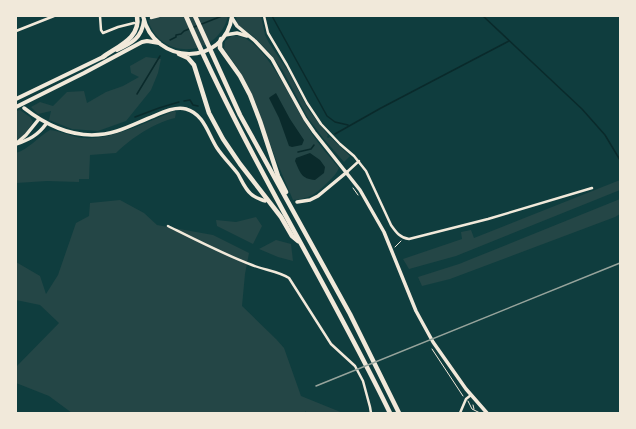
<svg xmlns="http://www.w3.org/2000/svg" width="636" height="429" font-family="'Zilla Slab',serif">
	<rect width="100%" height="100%" fill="#0f3d3e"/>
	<g fill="#244646">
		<path d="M163 16H228C218 57 161 62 148 20Z"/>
		<polygon points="236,16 261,16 265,35 269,43 288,71 308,109 328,135 327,137 328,138 330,137 350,156 344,162 323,138 308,118 283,71 270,53 253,36 239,26 237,23"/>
		<path d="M232 36C263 31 294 108 309 129 317 143 329 156 339 168 337 173 333 177 329 181 317 193 310 199 293 200L276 160 253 97 239 70 224 49 225 41Z"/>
		<polygon points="146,57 161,59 158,73 151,90 126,121 98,131 72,129 49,120 51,111 38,114 31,107 40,102 53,106 67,92 84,91 87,103 106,92 123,86 139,77 131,73 130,66"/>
		<polygon points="20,110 30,117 33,122 25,134 16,141 16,111"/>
		<path d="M174 111 176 112 175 118C154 123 131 138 116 153L90 155 89 179H79V182L47 181 16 183V153C29 149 38 137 50 130 61 131 72 137 83 138 113 140 146 122 174 111Z"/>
		<polygon points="620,180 620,190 456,256 409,269 403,259 462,239 461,232 471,230 474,238"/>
		<polygon points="620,199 620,214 615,217 450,279 422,286 418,277 459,264"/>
		<polygon points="120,200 144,213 157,225 213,235 249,253 245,274 242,306 276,339 284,348 301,396 343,413 306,413 306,411 304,413 72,413 49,396 16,383 16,367 59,323 40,305 16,300 16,262 40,276 46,294 58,275 76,223 89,216 90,203"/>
		<polygon points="256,217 262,226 253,244 217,226 216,220 236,222"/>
		<polygon points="276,240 291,244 293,261 278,257 259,249"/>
	</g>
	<g fill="#0a2a2b">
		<polygon points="276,93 290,119 304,140 302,145 292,147 289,146 279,118 269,98 270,97"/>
		<path d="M310 153 320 160 325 167 324 173 315 180C301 179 300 172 295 161L296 158Z"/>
	</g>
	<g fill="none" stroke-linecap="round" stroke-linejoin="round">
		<g stroke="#0a2a2b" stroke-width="1.5">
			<polyline points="272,16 327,116 335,122 348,125"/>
			<polyline points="483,16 582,109 605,135 620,160"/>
			<polyline points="170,40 176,37 176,35 181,34 184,31 222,16"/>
			<polyline points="137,94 160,56"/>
			<polyline points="184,101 190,100 193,105 198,106"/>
			<polyline points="135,117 159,108 179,102"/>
			<polyline points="335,134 381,108 509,41"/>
			<polyline points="298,152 311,149 314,145"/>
		</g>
		<g stroke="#f1e9da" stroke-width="1">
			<polyline points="353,188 358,195"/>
			<polyline points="395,247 401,241"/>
			<polyline points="432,349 463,396"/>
			<polyline points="468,401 472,409 480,413"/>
			<polyline points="473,405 474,409"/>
		</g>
		<g stroke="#f1e9da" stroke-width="2.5">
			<polyline points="100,16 101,30 103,33 118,27 134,23"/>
			<path d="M264 16 268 33 287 65 307 103 321 124 340 144 354 156 366 171 391 225C396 232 400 238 409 239L488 219 592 188"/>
			<polyline points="151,18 159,16"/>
			<polyline points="16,31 54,16"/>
			<polyline points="347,172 359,161"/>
			<path d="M168 226C196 240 223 254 252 265 264 270 278 271 289 278L331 344 355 366 363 381 370 407 371 413"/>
			<polyline points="460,413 466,399 471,395"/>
		</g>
		<g stroke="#f1e9da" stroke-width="3.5">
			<polyline points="232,18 237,26 255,41 272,59 305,119 314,132 360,190 384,232 416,311 433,342 466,389 487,413"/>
			<polyline points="225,35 237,33 247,36"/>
			<path d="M24 108C51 129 82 142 117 131 130 127 141 121 154 116 163 112 176 106 186 109 204 114 208 134 217 148 223 157 231 165 238 174 242 181 245 189 251 194 255 198 260 199 265 201"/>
			<polyline points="18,142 26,135 39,119"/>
			<path d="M16 144C29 140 38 135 46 124"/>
			<polyline points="297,202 310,200 318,196 347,172"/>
		</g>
		<path stroke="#f1e9da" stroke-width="4" d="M143 16C154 66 225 67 232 16"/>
		<g stroke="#f1e9da" stroke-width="4">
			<path d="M117 50C132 43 142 38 144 20"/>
			<polyline points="16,99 105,56"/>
			<polyline points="16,107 84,73 142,42 147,41 159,43"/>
		</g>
		<g stroke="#f1e9da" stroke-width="4.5">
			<path d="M186 16C245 153 325 279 390 413"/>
			<polyline points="195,16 240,115 350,314 399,413"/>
			<polyline points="221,39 220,43 220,48 240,76 250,95 260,121 278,176 286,192"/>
			<polyline points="179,54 188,58 194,65 209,113 223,139 240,164 281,217 292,236 298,241"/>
			<path d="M103 57C118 46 141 38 137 16"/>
		</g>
		<polyline stroke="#97a49c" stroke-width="1.5" points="316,386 620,263"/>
	</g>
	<rect width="636" height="429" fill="none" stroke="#f1e9da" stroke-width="34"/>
</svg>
